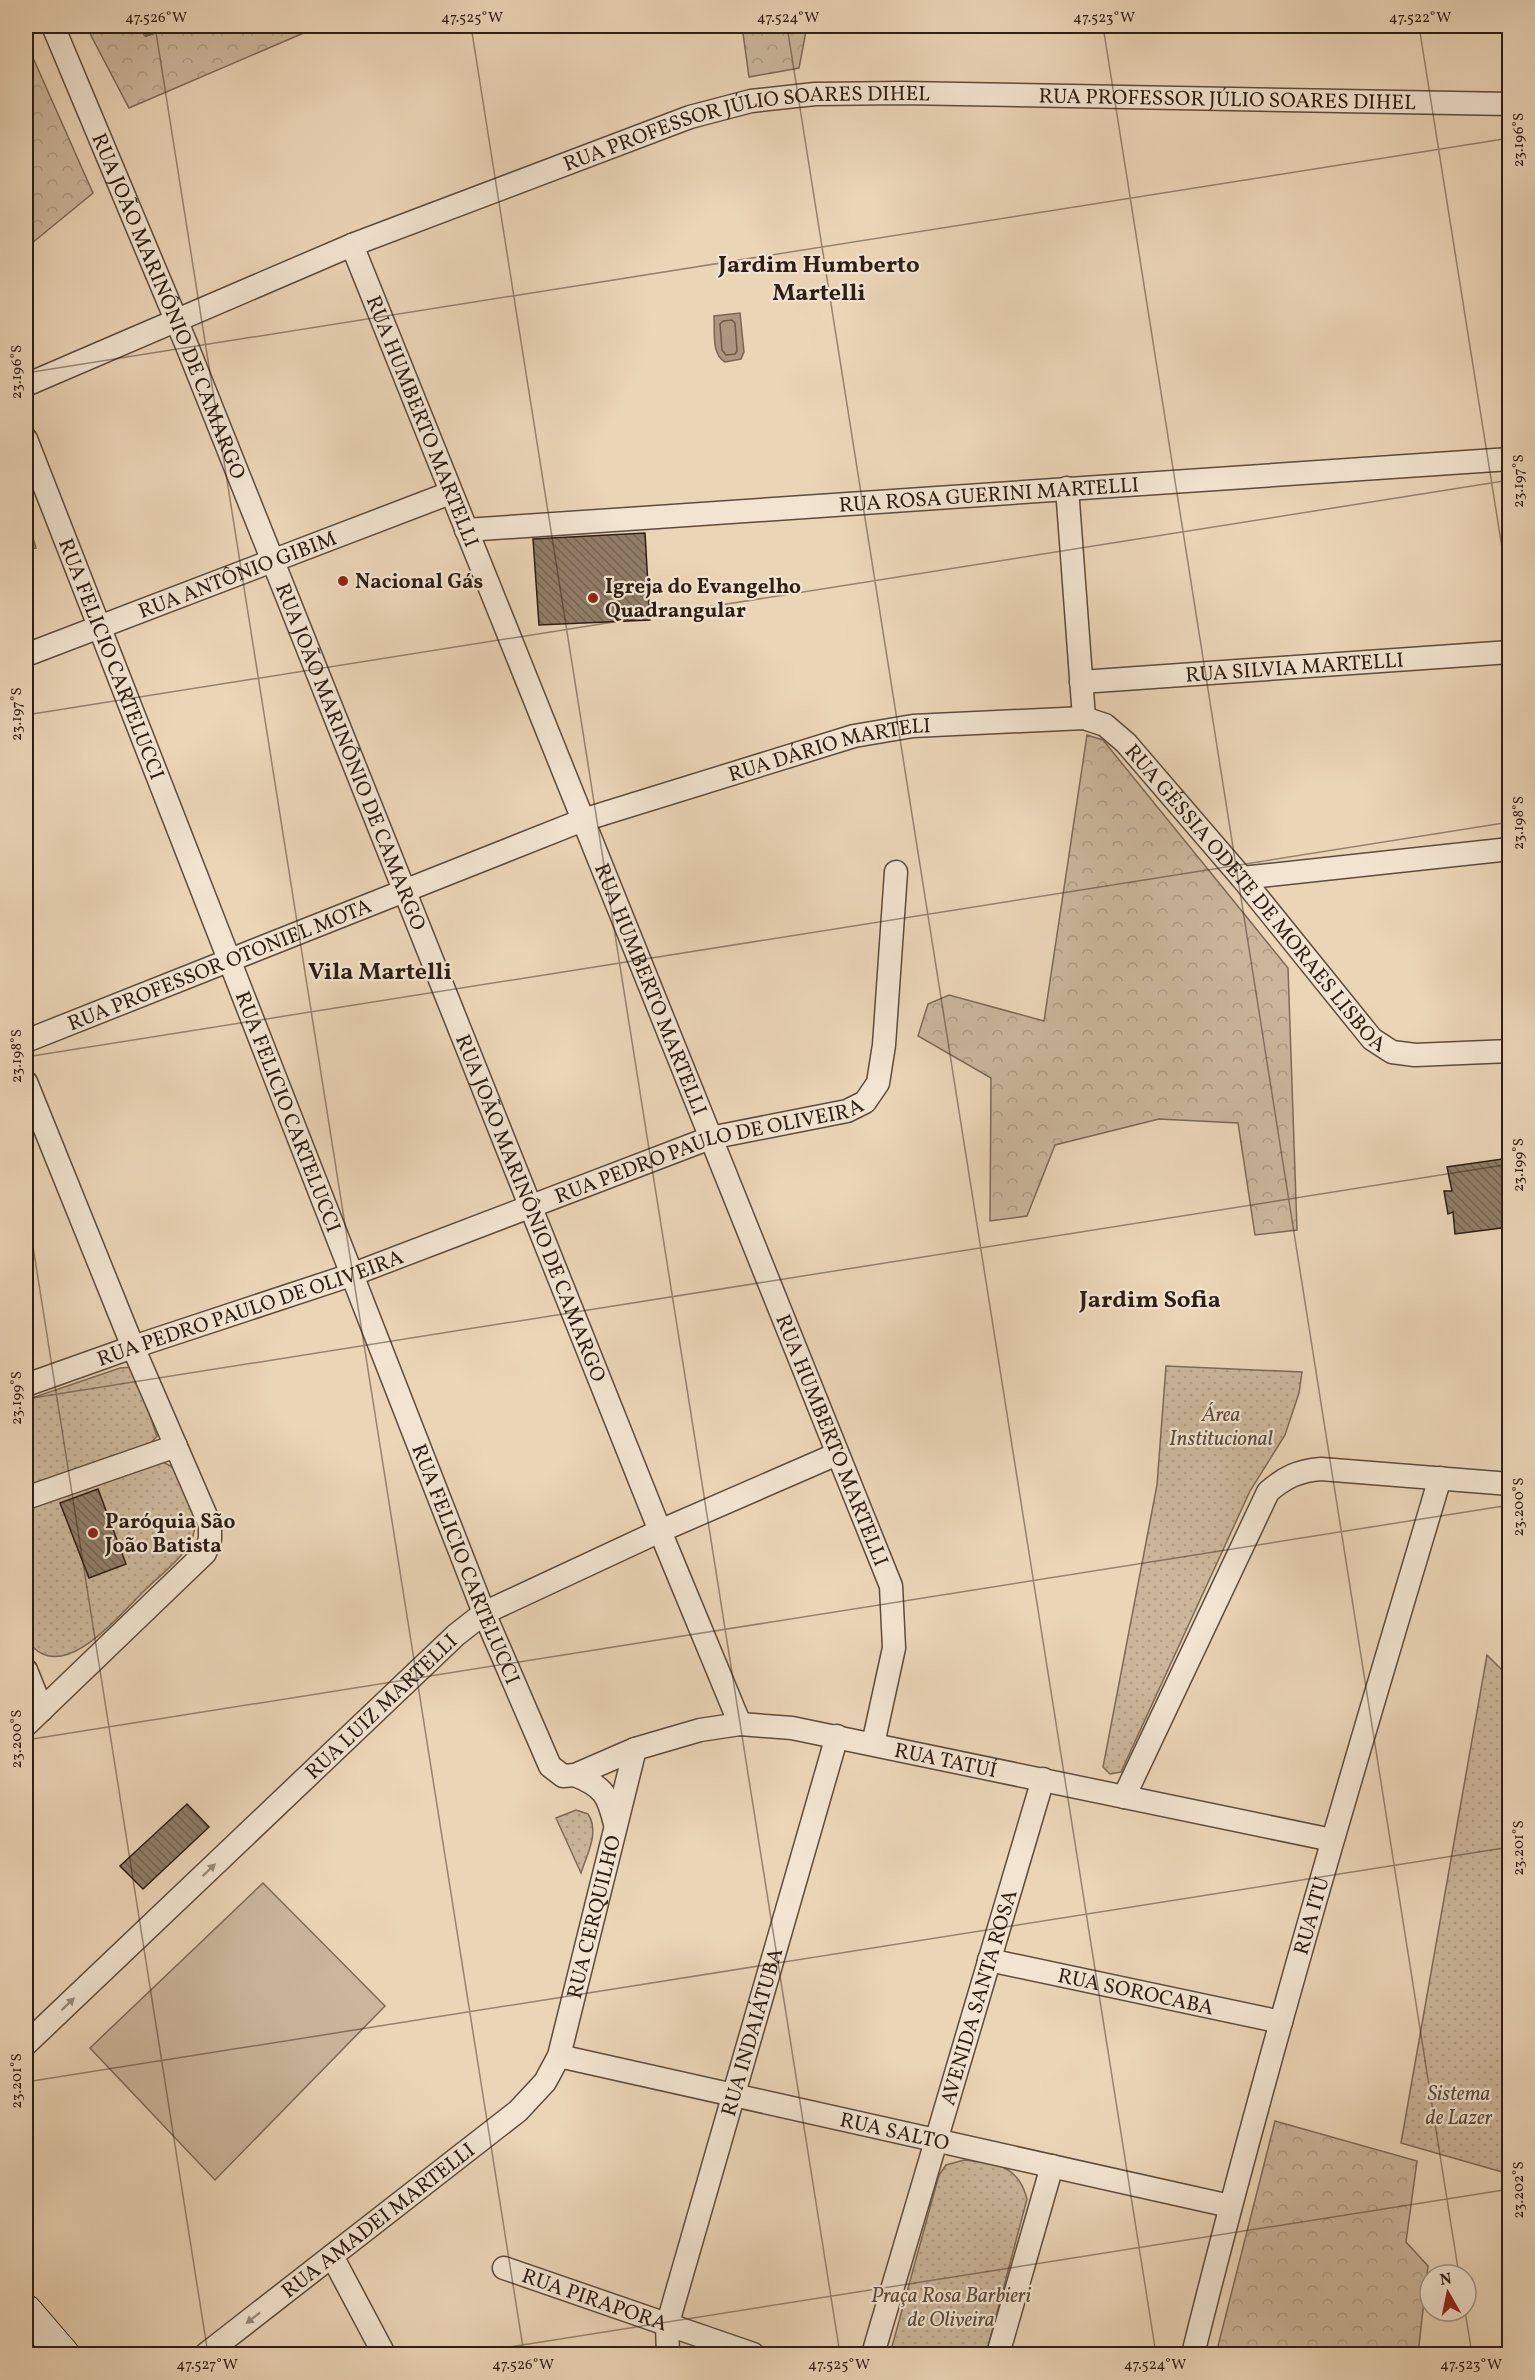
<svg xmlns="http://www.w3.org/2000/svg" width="1535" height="2380" font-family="Vollkorn,serif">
	<defs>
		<pattern id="grass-dots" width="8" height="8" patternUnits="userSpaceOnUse" patternTransform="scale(1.5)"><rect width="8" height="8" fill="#cbb69b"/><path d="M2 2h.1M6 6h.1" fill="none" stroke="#af9c85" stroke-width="1.8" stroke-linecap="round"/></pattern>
		<pattern id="forest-crowns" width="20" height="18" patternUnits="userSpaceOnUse" patternTransform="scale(1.5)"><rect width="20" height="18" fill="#cbb69b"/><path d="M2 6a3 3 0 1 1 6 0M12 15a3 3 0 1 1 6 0" fill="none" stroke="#af9c85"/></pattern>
		<pattern id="building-back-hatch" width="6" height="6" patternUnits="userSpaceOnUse" patternTransform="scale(1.5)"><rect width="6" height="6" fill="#907d68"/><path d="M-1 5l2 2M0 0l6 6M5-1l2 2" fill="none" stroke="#766654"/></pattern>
	</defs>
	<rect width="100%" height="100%" fill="#ebd5b7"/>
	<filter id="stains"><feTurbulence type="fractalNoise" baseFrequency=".00333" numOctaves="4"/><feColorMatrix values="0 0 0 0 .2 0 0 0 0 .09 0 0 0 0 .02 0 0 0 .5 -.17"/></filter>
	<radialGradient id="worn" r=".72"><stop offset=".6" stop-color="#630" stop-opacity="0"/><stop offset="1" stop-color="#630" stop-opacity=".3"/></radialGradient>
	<g fill="url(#grass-dots)" stroke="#7c6a57" stroke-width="1.5">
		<polygon points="1166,1366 1302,1372 1299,1393 1285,1435 1250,1491 1121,1772 1110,1774 1103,1767 1157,1485"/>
		<polygon points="133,1367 157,1436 150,1444 26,1488 26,1400 120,1368"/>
		<path d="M161 1461 178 1470C185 1490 200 1514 193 1536 189 1553 158 1577 145 1590 122 1612 67 1682 33 1647 30 1643 28 1635 26 1630V1510L137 1465Z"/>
		<polygon points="1487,1655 1510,1678 1509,2174 1401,2143"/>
		<path d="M576 1810 588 1814C600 1832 587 1854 581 1873L556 1818Z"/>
		<path d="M964 2160C996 2164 1018 2164 1027 2199L986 2354H890L939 2175 946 2165Z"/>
		<polygon points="26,2328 49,2354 27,2354"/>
	</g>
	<g fill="url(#forest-crowns)" stroke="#7c6a57" stroke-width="1.5">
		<polygon points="86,26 320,26 129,108"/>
		<polygon points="742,26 807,26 799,68 749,77"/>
		<polygon points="26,42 93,193 26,248"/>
		<polygon points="26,514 36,548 26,549"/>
		<polygon points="1087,735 1103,740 1288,968 1297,1230 1255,1235 1238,1123 1159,1119 1055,1145 1027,1216 990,1221 991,1078 918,1036 928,1004 949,995 1044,1021"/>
		<polygon points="1275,2121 1417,2161 1406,2242 1428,2266 1418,2354 1216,2354"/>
	</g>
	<polygon fill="#cbb69b" stroke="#7c6a57" stroke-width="1.5" points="263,1883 385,2006 215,2180 90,2048"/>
	<path fill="#ab967f" stroke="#796654" stroke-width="1.5" d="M740 313 744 352 741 359 725 362C711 354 715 331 714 316Z"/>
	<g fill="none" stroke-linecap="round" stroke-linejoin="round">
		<polygon stroke="#6c5a49" stroke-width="1.5" points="732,320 735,323 737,351 735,354 726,355 722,350 720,324 723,321"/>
		<polyline stroke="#796654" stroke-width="6" points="146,34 169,26"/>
	</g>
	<g fill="url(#building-back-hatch)" stroke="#2e1d13" stroke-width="1.5">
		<polygon points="645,533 650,620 539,625 533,539"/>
		<polygon points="1509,1158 1509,1227 1455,1234 1453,1212 1448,1214 1444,1191 1452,1191 1447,1167"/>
		<polygon points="98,1489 126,1564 89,1578 60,1503"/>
		<polygon points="187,1804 209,1827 143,1889 120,1866"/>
	</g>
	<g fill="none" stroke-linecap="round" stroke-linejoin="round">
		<g stroke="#5d4b3c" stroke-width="25">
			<g id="street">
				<path id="s1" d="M53 26 187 346 660 1531 740 1724"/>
				<path id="s2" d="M352 245 891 1586 894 1648 873 1744"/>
				<path id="s3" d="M26 385 352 245 690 117 751 101 815 94 902 93 1510 104"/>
				<path id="s4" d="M26 439 484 1613 550 1766 563 1776 575 1775 635 1749 700 1730 740 1724 792 1728 1332 1840"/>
				<polyline points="1067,488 1084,718"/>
				<path id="s5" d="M466 530 1510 459"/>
				<path id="s6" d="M26 655 450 493"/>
				<path id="s7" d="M1081 682 1510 652"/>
				<polyline points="1242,878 1510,849"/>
				<path id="s8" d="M26 1041 583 820 854 736 913 726 1084 718 1105 725 1126 743 1242 878 1372 1039 1392 1052 1415 1055 1510 1051"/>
				<polyline points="26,1082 133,1347 210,1525 210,1539 205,1553 26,1725"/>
				<path id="s9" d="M26 1385 133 1347 351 1275 710 1138 847 1111 865 1102 878 1083 884 1045 896 872"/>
				<polyline points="26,1498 176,1446"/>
				<polyline points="26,1670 42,1710"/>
				<path d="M575 1775C604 1787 608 1795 615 1824"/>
				<path d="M1124 1797 1268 1492C1285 1477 1298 1471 1321 1469L1510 1484"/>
				<path id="s10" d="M989 1960 1281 2022"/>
				<path id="s11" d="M26 2044 456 1635 484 1613 660 1531 837 1454"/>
				<path id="s12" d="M559 2056 1230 2206"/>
				<polyline points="332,2256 384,2354"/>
				<path id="s13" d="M504 2268 753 2354"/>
				<path id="s14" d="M206 2354 518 2111 545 2082 559 2056 635 1749"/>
				<path id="s15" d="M668 2354 667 2326 837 1736"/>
				<path id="s16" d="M873 2354 1043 1779"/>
				<polyline points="998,2354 1052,2166"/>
				<path id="s17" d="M1193 2354C1266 2060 1353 1769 1440 1478"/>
			</g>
		</g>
		<g stroke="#2e1d13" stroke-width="34">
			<polyline id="secondary" points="26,2311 63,2354"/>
		</g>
		<use href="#street" stroke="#f2e4d0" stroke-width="22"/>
		<use href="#secondary" stroke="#f2e4d0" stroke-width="32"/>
	</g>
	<defs><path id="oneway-solid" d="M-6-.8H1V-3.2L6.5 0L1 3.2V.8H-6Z" transform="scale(1.5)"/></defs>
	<g fill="#9a8a7b">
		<use href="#oneway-solid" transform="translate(209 1870) rotate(-44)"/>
		<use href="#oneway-solid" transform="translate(68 2004) rotate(-44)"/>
		<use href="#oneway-solid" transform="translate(253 2318) rotate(142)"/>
	</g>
	<path fill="none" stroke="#2e1d13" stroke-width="1.5" stroke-opacity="0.45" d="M155 26 524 2354M471 26 840 2354M787 26 1156 2354M1103 26 1459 2275M1419 26 1510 598M26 32 64 26M26 373 1510 138M26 715 1510 480M26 1057 1510 822M26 1202 208 2354M26 1399 1510 1164M26 1740 1510 1505M26 2082 1510 1847M1465 2311 1472 2354M465 2354 1510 2189"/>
	<g fill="#8f2418" stroke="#f2e4d0" stroke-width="2">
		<circle cx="343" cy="581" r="6"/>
		<circle cx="593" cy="598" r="6"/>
		<circle cx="93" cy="1533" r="6"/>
	</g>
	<g text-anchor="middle" stroke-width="4.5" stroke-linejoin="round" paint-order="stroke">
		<g font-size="21" fill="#2e1d13" stroke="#f2e4d0">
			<text dy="7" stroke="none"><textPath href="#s3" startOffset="1256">RUA PROFESSOR JÚLIO SOARES DIHEL</textPath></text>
			<text dy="7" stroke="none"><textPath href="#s3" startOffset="770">RUA PROFESSOR JÚLIO SOARES DIHEL</textPath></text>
			<text dy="7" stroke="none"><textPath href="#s1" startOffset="303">RUA JOÃO MARINÔNIO DE CAMARGO</textPath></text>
			<text dy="7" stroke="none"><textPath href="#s2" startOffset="190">RUA HUMBERTO MARTELLI</textPath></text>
			<text dy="7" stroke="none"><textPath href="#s5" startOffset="524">RUA ROSA GUERINI MARTELLI</textPath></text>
			<text dy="7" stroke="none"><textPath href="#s6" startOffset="226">RUA ANTÔNIO GIBIM</textPath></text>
			<text dy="7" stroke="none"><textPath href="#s4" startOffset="236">RUA FELICIO CARTELUCCI</textPath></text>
			<text dy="7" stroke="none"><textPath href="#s7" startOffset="214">RUA SILVIA MARTELLI</textPath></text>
			<text dy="7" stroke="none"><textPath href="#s8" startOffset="856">RUA DÁRIO MARTELI</textPath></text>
			<text dy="7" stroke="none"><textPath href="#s1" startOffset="789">RUA JOÃO MARINÔNIO DE CAMARGO</textPath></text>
			<text dy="7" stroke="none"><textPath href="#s8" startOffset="1366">RUA GÉSSIA ODETE DE MORAES LISBOA</textPath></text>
			<text dy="7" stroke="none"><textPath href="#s8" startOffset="208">RUA PROFESSOR OTONIEL MOTA</textPath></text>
			<text dy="7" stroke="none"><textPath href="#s2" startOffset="802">RUA HUMBERTO MARTELLI</textPath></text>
			<text dy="7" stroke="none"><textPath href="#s4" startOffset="722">RUA FELICIO CARTELUCCI</textPath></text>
			<text dy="7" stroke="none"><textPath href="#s9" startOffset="723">RUA PEDRO PAULO DE OLIVEIRA</textPath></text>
			<text dy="7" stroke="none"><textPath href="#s1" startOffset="1275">RUA JOÃO MARINÔNIO DE CAMARGO</textPath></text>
			<text dy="7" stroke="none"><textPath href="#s9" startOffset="237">RUA PEDRO PAULO DE OLIVEIRA</textPath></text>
			<text dy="7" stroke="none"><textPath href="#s2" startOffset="1288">RUA HUMBERTO MARTELLI</textPath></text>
			<text dy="7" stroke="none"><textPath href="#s4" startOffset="1208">RUA FELICIO CARTELUCCI</textPath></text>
			<text dy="7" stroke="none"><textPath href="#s11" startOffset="490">RUA LUIZ MARTELLI</textPath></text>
			<text dy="7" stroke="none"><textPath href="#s4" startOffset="1838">RUA TATUÍ</textPath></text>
			<text dy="7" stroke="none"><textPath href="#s17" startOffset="454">RUA ITU</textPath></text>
			<text dy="7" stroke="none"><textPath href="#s14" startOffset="608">RUA CERQUILHO</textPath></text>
			<text dy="7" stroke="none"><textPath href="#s10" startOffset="150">RUA SOROCABA</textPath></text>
			<text dy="7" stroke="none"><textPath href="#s16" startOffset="372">AVENIDA SANTA ROSA</textPath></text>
			<text dy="7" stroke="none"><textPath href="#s15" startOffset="334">RUA INDAIÁTUBA</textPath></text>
			<text dy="7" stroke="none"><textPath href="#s12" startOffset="344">RUA SALTO</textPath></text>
			<text dy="7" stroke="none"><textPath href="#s14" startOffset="218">RUA AMADEI MARTELLI</textPath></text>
			<text dy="7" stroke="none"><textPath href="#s13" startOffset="96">RUA PIRAPORA</textPath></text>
		</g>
		<g font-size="21" font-weight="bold" fill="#2e1d13" stroke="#f2e4d0" text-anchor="start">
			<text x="355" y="588">Nacional Gás</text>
			<text x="605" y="593">Igreja do Evangelho<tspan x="605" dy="24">Quadrangular</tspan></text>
			<text x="105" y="1528">Paróquia São<tspan x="105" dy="24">João Batista</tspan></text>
		</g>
		<g font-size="21" font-style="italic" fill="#5d4b3c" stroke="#f2e4d0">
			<text x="1221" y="1421">Área<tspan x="1221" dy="24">Institucional</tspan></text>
			<text x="1459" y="2100">Sistema<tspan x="1459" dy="24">de Lazer</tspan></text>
			<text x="951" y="2302">Praça Rosa Barbieri<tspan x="951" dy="24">de Oliveira</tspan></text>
		</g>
		<g font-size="24" font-weight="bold" fill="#2e1d13" stroke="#f2e4d0">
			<text x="819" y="272">Jardim Humberto<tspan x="819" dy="28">Martelli</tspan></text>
			<text x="380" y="979">Vila Martelli</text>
			<text x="1150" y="1307">Jardim Sofia</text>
		</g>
	</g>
	<rect width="1535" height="2380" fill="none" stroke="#ebd5b7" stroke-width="66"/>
	<g transform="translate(1448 2293) rotate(351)"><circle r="28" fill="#f2e4d0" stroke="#a49484" stroke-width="1.5"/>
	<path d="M0-4.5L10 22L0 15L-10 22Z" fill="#8f2418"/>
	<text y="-9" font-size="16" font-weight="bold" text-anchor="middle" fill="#2e1d13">N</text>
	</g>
	<rect x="33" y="33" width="1469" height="2314" fill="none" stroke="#2e1d13" stroke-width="2"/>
	<g font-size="15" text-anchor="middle" fill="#2e1d13">
		<text x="156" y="22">47.526°W</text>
		<text x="472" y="22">47.525°W</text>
		<text x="788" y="22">47.524°W</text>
		<text x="1104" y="22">47.523°W</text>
		<text x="1420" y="22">47.522°W</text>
		<text transform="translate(1518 140) rotate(-90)" y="5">23.196°S</text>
		<text transform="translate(16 372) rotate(-90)" y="5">23.196°S</text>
		<text transform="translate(1518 481) rotate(-90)" y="5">23.197°S</text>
		<text transform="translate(16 714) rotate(-90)" y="5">23.197°S</text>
		<text transform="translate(1518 823) rotate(-90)" y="5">23.198°S</text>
		<text transform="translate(16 1056) rotate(-90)" y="5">23.198°S</text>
		<text transform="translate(1518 1165) rotate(-90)" y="5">23.199°S</text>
		<text transform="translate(16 1398) rotate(-90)" y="5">23.199°S</text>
		<text transform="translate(1518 1507) rotate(-90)" y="5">23.200°S</text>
		<text transform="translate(16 1739) rotate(-90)" y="5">23.200°S</text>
		<text transform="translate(1518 1848) rotate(-90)" y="5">23.201°S</text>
		<text transform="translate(16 2081) rotate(-90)" y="5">23.201°S</text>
		<text transform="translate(1518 2190) rotate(-90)" y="5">23.202°S</text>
		<text x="207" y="2369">47.527°W</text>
		<text x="523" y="2369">47.526°W</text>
		<text x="839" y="2369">47.525°W</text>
		<text x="1155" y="2369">47.524°W</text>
		<text x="1471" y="2369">47.523°W</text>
	</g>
	<rect width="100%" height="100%" filter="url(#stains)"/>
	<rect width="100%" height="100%" fill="url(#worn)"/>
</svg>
